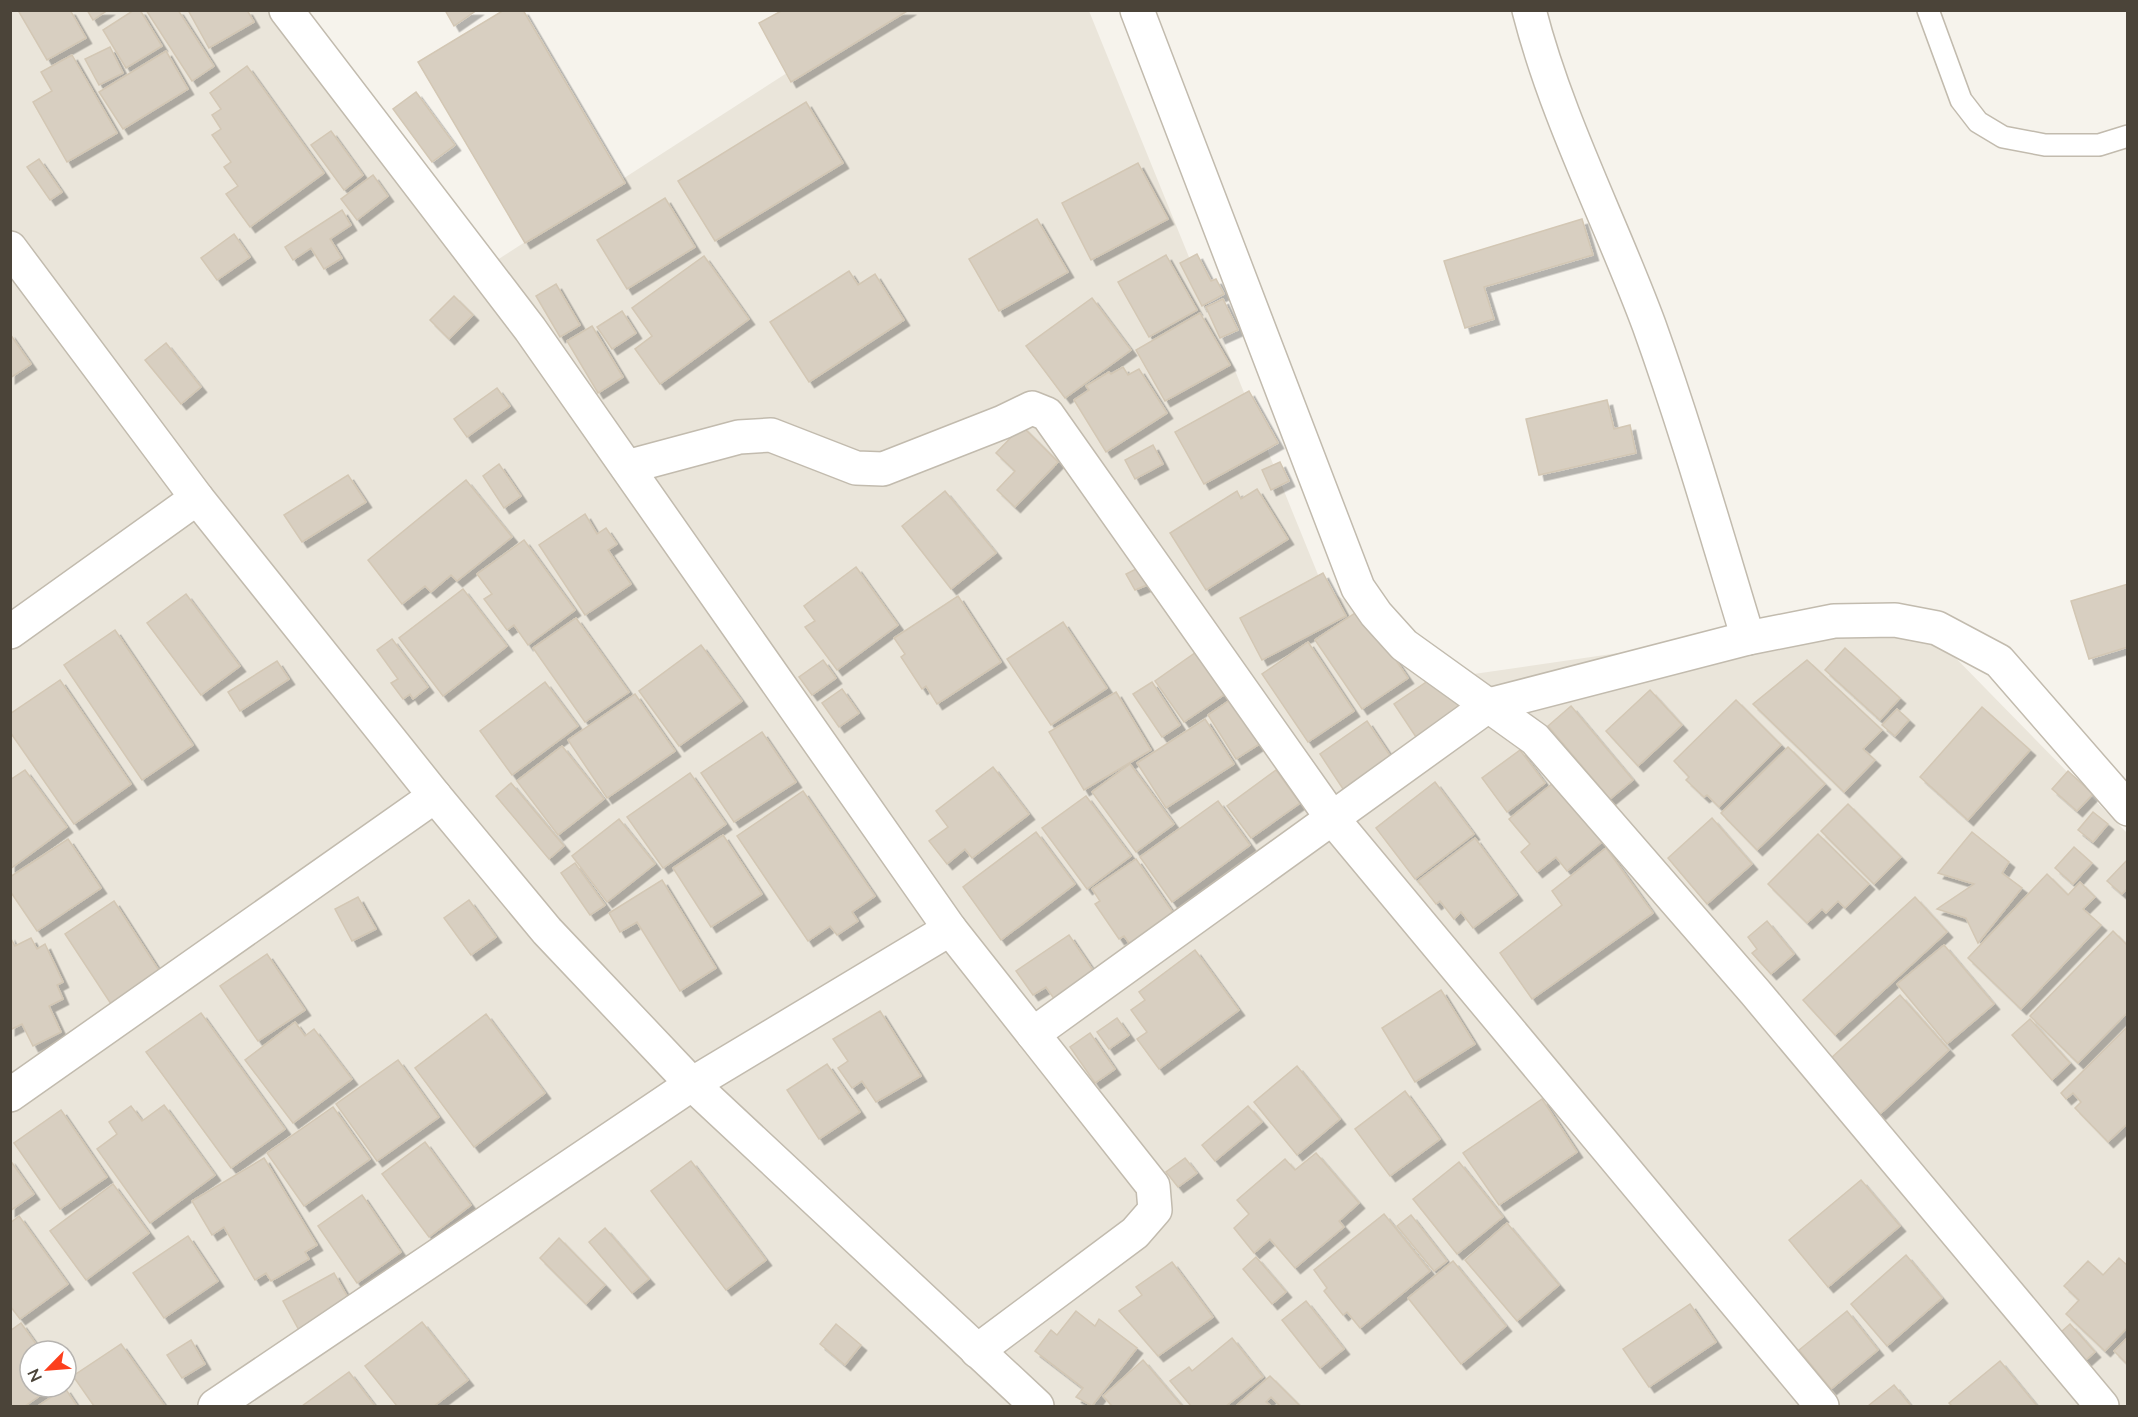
<svg xmlns="http://www.w3.org/2000/svg" width="2138" height="1417" font-family="Lato,sans-serif">
	<defs>
		<filter id="shadow"><feDropShadow dx="5.5" dy="5.5" stdDeviation="0" flood-color="#0004"/></filter>
	</defs>
	<rect width="100%" height="100%" fill="#f6f3ec"/>
	<path fill="#eae5da" fill-rule="evenodd" d="M10 11H283L477 273 883 11H1089L1323 587 1467 675 1708 640 1839 618 1942 644 2127 833V1406H11ZM30 1351H66V1387H30Z"/>
	<g fill="#d8cfc1" stroke="#d3c7b4" stroke-width="1.5" filter="url(#shadow)">
		<polygon points="22,10 70,10 86,38 47,60 19,12"/>
		<polygon points="87,10 108,10 93,20"/>
		<polygon points="134,10 140,10 162,46 126,68 103,30"/>
		<polygon points="146,10 178,10 214,66 192,81"/>
		<polygon points="188,10 247,10 254,22 209,48"/>
		<polygon points="445,10 477,10 454,26"/>
		<polygon points="504,10 523,10 625,183 525,243 418,62"/>
		<polygon points="783,10 909,10 791,82 759,23"/>
		<polygon points="110,47 123,73 99,85 85,59"/>
		<polygon points="166,51 188,89 123,129 99,92"/>
		<polygon points="72,55 117,133 67,162 33,102 52,91 41,72"/>
		<polygon points="247,66 324,173 250,227 226,194 238,186 224,167 231,162 212,135 221,129 212,115 221,109 210,93"/>
		<polygon points="416,92 455,145 432,162 393,109"/>
		<polygon points="806,102 843,163 715,241 678,181"/>
		<polygon points="331,131 363,175 344,190 311,145"/>
		<polygon points="39,159 62,192 50,200 27,167"/>
		<polygon points="1138,163 1168,219 1091,260 1062,203"/>
		<polygon points="373,175 388,196 357,220 341,199"/>
		<polygon points="665,198 695,247 627,289 597,240"/>
		<polygon points="342,210 351,225 330,239 342,258 324,269 311,248 293,260 285,247"/>
		<polygon points="1037,219 1068,272 999,311 969,259"/>
		<polygon points="1582,219 1593,255 1484,287 1494,319 1465,328 1444,261"/>
		<polygon points="234,234 250,257 217,280 201,258"/>
		<polygon points="1197,254 1211,281 1216,279 1224,294 1202,306 1180,263"/>
		<polygon points="1166,255 1197,310 1149,337 1118,282"/>
		<polygon points="704,256 749,319 660,384 635,349 652,336 632,308"/>
		<polygon points="849,271 858,285 875,274 904,320 809,382 770,322"/>
		<polygon points="556,284 580,325 560,337 536,296"/>
		<polygon points="454,296 473,315 449,339 430,320"/>
		<polygon points="1092,298 1131,350 1065,398 1026,346"/>
		<polygon points="1223,299 1238,330 1220,338 1206,307"/>
		<polygon points="622,311 636,333 612,349 597,327"/>
		<polygon points="1200,313 1230,365 1165,401 1136,350"/>
		<polygon points="592,326 623,377 598,393 567,341"/>
		<polygon points="10,334 31,364 10,378"/>
		<polygon points="166,343 201,387 181,404 145,360"/>
		<polygon points="1123,367 1128,375 1139,369 1167,413 1106,452 1074,400 1089,390 1086,386 1109,372 1111,374"/>
		<polygon points="497,388 510,406 467,437 454,419"/>
		<polygon points="1249,391 1278,443 1204,484 1175,432"/>
		<polygon points="1607,400 1614,429 1630,425 1636,453 1539,475 1526,419"/>
		<polygon points="1022,426 1058,462 1015,507 997,490 1015,471 996,453"/>
		<polygon points="1153,445 1163,464 1135,479 1125,460"/>
		<polygon points="1280,462 1289,481 1271,490 1262,470"/>
		<polygon points="499,464 521,496 504,508 483,476"/>
		<polygon points="348,475 366,502 302,542 284,515"/>
		<polygon points="466,480 512,537 457,581 451,575 431,592 425,586 402,604 368,560"/>
		<polygon points="1257,489 1288,539 1206,590 1170,533 1237,491 1241,499"/>
		<polygon points="945,491 996,553 951,589 902,526"/>
		<polygon points="585,514 597,534 606,528 617,544 608,550 631,584 585,615 539,545"/>
		<polygon points="524,540 575,610 528,645 514,625 507,630 484,599 492,594 477,574"/>
		<polygon points="856,567 898,625 837,670 805,627 815,621 804,606"/>
		<polygon points="1138,568 1147,585 1135,590 1126,574"/>
		<polygon points="1323,573 1346,616 1262,660 1240,618"/>
		<polygon points="2128,584 2128,647 2089,659 2071,601"/>
		<polygon points="463,589 507,646 443,696 399,638"/>
		<polygon points="186,594 240,666 201,695 147,623"/>
		<polygon points="958,596 1001,662 937,704 926,686 922,689 901,657 905,654 894,638"/>
		<polygon points="1361,609 1408,678 1362,709 1315,640"/>
		<polygon points="576,618 629,692 585,722 533,648"/>
		<polygon points="1063,622 1107,688 1051,725 1007,659"/>
		<polygon points="115,630 193,745 142,780 64,665"/>
		<polygon points="392,639 428,687 413,699 410,694 403,699 391,683 398,679 377,650"/>
		<polygon points="1308,642 1354,711 1308,742 1262,674"/>
		<polygon points="701,645 742,701 679,746 639,691"/>
		<polygon points="1845,648 1900,698 1880,720 1825,670"/>
		<polygon points="1199,650 1228,692 1184,722 1155,681"/>
		<polygon points="823,660 836,678 812,695 799,677"/>
		<polygon points="1807,660 1882,730 1863,749 1875,760 1844,792 1753,704"/>
		<polygon points="277,661 289,679 240,711 228,692"/>
		<polygon points="1441,672 1467,711 1420,743 1394,704"/>
		<polygon points="60,680 131,784 74,824 10,732 10,714"/>
		<polygon points="545,682 578,726 512,775 480,731"/>
		<polygon points="1152,682 1180,725 1162,737 1133,694"/>
		<polygon points="842,689 859,713 839,727 822,703"/>
		<polygon points="1650,690 1682,725 1638,766 1606,731"/>
		<polygon points="1116,692 1151,750 1084,790 1049,732"/>
		<polygon points="635,694 675,751 607,798 568,740"/>
		<polygon points="1236,696 1264,741 1236,759 1208,715"/>
		<polygon points="1736,700 1781,745 1719,807 1707,795 1704,797 1686,780 1689,777 1674,761"/>
		<polygon points="1571,706 1633,780 1610,799 1548,726"/>
		<polygon points="1982,707 2030,750 1968,820 1920,777"/>
		<polygon points="1897,709 1909,720 1895,736 1882,725"/>
		<polygon points="1205,719 1234,764 1166,808 1137,763"/>
		<polygon points="1367,721 1395,763 1347,795 1320,754"/>
		<polygon points="762,732 796,782 734,822 701,773"/>
		<polygon points="562,746 604,799 558,835 517,781"/>
		<polygon points="1788,747 1825,784 1757,850 1721,813"/>
		<polygon points="1520,750 1545,783 1507,812 1482,778"/>
		<polygon points="1130,764 1174,824 1136,852 1092,792"/>
		<polygon points="993,767 1029,814 972,858 965,849 947,864 929,841 948,827 936,811"/>
		<polygon points="25,770 67,827 10,869 10,780"/>
		<polygon points="1276,770 1300,803 1251,838 1227,806"/>
		<polygon points="2068,771 2093,794 2077,811 2052,789"/>
		<polygon points="690,773 726,824 663,868 627,817"/>
		<polygon points="1435,782 1474,834 1415,879 1376,828"/>
		<polygon points="511,783 564,846 549,859 496,796"/>
		<polygon points="1553,783 1602,842 1567,871 1556,857 1537,872 1521,852 1530,844 1509,819"/>
		<polygon points="803,791 875,896 852,912 858,921 837,935 830,926 808,941 737,836"/>
		<polygon points="1086,796 1131,856 1087,889 1042,828"/>
		<polygon points="1218,801 1250,845 1172,902 1140,857"/>
		<polygon points="1848,804 1901,857 1874,884 1821,831"/>
		<polygon points="2093,812 2108,824 2093,842 2078,830"/>
		<polygon points="1712,818 1752,864 1707,904 1668,858"/>
		<polygon points="619,819 655,864 607,902 572,856"/>
		<polygon points="1036,832 1075,884 1001,940 963,887"/>
		<polygon points="1972,832 2009,862 2002,873 2022,888 1978,943 1966,918 1937,909 1974,884 1938,873"/>
		<polygon points="1818,834 1869,884 1845,908 1838,901 1826,913 1822,909 1807,923 1768,884"/>
		<polygon points="723,835 762,894 711,927 673,868"/>
		<polygon points="1475,838 1517,895 1473,928 1461,912 1454,919 1440,901 1436,904 1418,881"/>
		<polygon points="68,839 101,888 37,931 10,891 10,877"/>
		<polygon points="2074,847 2092,863 2073,884 2055,868"/>
		<polygon points="1606,848 1653,913 1532,999 1500,953 1562,905 1552,891"/>
		<polygon points="1136,859 1178,920 1135,951 1124,936 1119,939 1095,904 1100,901 1092,889"/>
		<polygon points="2128,859 2128,888 2122,894 2107,881"/>
		<polygon points="575,863 605,905 590,915 561,873"/>
		<polygon points="2047,874 2068,895 2080,882 2095,897 2083,909 2101,925 2021,1009 1968,958"/>
		<polygon points="662,880 716,968 680,991 637,922 620,932 609,913"/>
		<polygon points="358,897 376,929 352,941 335,909"/>
		<polygon points="1915,897 1947,932 1835,1035 1803,1000"/>
		<polygon points="469,900 496,937 471,955 444,918"/>
		<polygon points="114,901 160,972 111,1004 65,934"/>
		<polygon points="1767,921 1794,954 1771,974 1752,953 1757,949 1748,937"/>
		<polygon points="2113,931 2128,946 2128,1012 2078,1063 2030,1016"/>
		<polygon points="1069,935 1099,979 1059,1006 1046,987 1033,995 1016,971"/>
		<polygon points="10,937 15,946 31,938 37,949 45,944 63,982 57,985 63,999 49,1006 61,1032 33,1046 22,1024 10,1030"/>
		<polygon points="1944,945 1994,1004 1947,1044 1897,984"/>
		<polygon points="1195,950 1239,1010 1159,1069 1137,1039 1147,1032 1131,1010 1145,1000 1139,992"/>
		<polygon points="267,954 305,1010 258,1041 220,986"/>
		<polygon points="1441,990 1475,1044 1415,1082 1382,1028"/>
		<polygon points="1900,995 1949,1050 1880,1114 1830,1059"/>
		<polygon points="880,1011 921,1076 876,1102 862,1081 852,1088 838,1068 848,1061 833,1039"/>
		<polygon points="201,1013 285,1129 231,1168 146,1052"/>
		<polygon points="486,1014 545,1093 474,1147 415,1068"/>
		<polygon points="1117,1018 1129,1035 1109,1049 1097,1032"/>
		<polygon points="2030,1019 2070,1063 2052,1080 2012,1035"/>
		<polygon points="295,1022 305,1036 314,1029 352,1079 293,1123 245,1060"/>
		<polygon points="2126,1028 2128,1123 2108,1142 2075,1108 2081,1102 2073,1093 2066,1099 2061,1093"/>
		<polygon points="1090,1033 1115,1069 1095,1083 1070,1047"/>
		<polygon points="398,1060 439,1117 377,1161 336,1104"/>
		<polygon points="827,1064 860,1112 819,1139 787,1090"/>
		<polygon points="1297,1066 1340,1119 1297,1155 1254,1102"/>
		<polygon points="1405,1091 1440,1139 1390,1176 1355,1129"/>
		<polygon points="1542,1099 1577,1152 1499,1205 1463,1153"/>
		<polygon points="164,1105 215,1175 150,1223 97,1149 117,1134 109,1122 131,1106 142,1121"/>
		<polygon points="1248,1106 1262,1122 1215,1161 1202,1145"/>
		<polygon points="333,1107 370,1159 304,1206 267,1153"/>
		<polygon points="61,1110 107,1177 60,1209 14,1143"/>
		<polygon points="425,1142 471,1205 429,1237 382,1174"/>
		<polygon points="1316,1153 1359,1203 1339,1221 1344,1227 1295,1268 1270,1239 1254,1253 1234,1228 1249,1214 1237,1200 1285,1159 1295,1170"/>
		<polygon points="264,1158 317,1245 305,1252 309,1259 271,1281 266,1273 255,1280 224,1227 212,1235 192,1201"/>
		<polygon points="1185,1158 1197,1173 1178,1187 1166,1172"/>
		<polygon points="10,1160 34,1194 10,1211"/>
		<polygon points="691,1161 766,1260 726,1290 651,1191"/>
		<polygon points="1459,1162 1503,1217 1457,1254 1413,1199"/>
		<polygon points="1861,1180 1900,1226 1828,1287 1789,1240"/>
		<polygon points="113,1184 149,1233 86,1280 50,1231"/>
		<polygon points="362,1195 401,1252 357,1283 318,1226"/>
		<polygon points="1384,1214 1430,1271 1360,1328 1347,1312 1343,1315 1324,1291 1327,1288 1314,1270"/>
		<polygon points="1411,1215 1447,1261 1434,1271 1397,1226"/>
		<polygon points="19,1216 68,1284 20,1319 10,1306 10,1223"/>
		<polygon points="1507,1223 1559,1285 1517,1321 1465,1260"/>
		<polygon points="605,1228 649,1279 632,1293 589,1242"/>
		<polygon points="188,1236 218,1281 164,1318 133,1273"/>
		<polygon points="559,1238 605,1285 586,1304 540,1258"/>
		<polygon points="1906,1255 1942,1298 1887,1346 1851,1304"/>
		<polygon points="1256,1257 1286,1292 1272,1304 1243,1269"/>
		<polygon points="2119,1258 2128,1266 2128,1327 2105,1351 2066,1314 2079,1300 2064,1286 2088,1261 2103,1275"/>
		<polygon points="1453,1261 1506,1326 1461,1364 1408,1298"/>
		<polygon points="1172,1262 1213,1317 1158,1356 1119,1311 1142,1295 1136,1287"/>
		<polygon points="334,1273 351,1303 300,1332 283,1301"/>
		<polygon points="1306,1301 1344,1349 1320,1368 1282,1320"/>
		<polygon points="1690,1304 1716,1342 1649,1387 1623,1349"/>
		<polygon points="1076,1311 1095,1326 1099,1319 1137,1348 1092,1406 1076,1397 1083,1388 1035,1351 1051,1330 1057,1335"/>
		<polygon points="1847,1311 1878,1350 1831,1389 1799,1350"/>
		<polygon points="422,1322 468,1380 434,1406 397,1406 365,1366"/>
		<polygon points="21,1323 41,1351 30,1351 30,1387 52,1387 25,1406 10,1406 10,1331"/>
		<polygon points="836,1324 861,1345 845,1365 820,1344"/>
		<polygon points="2070,1324 2095,1352 2077,1368 2052,1340"/>
		<polygon points="2128,1337 2128,1365 2114,1351"/>
		<polygon points="1232,1338 1263,1377 1226,1406 1191,1406 1170,1381 1189,1367 1192,1371"/>
		<polygon points="191,1340 205,1364 182,1378 167,1355"/>
		<polygon points="121,1344 165,1406 94,1406 73,1376"/>
		<polygon points="1143,1360 1182,1406 1112,1406 1103,1396"/>
		<polygon points="2000,1361 2037,1406 1952,1406 1949,1403"/>
		<polygon points="349,1372 375,1406 302,1406"/>
		<polygon points="1270,1376 1300,1406 1280,1406 1271,1397 1266,1402 1271,1406 1236,1406"/>
		<polygon points="1894,1385 1911,1406 1868,1406"/>
		<polygon points="65,1388 77,1406 38,1406"/>
	</g>
	<g fill="none" stroke-linecap="round" stroke-linejoin="round">
		<g stroke="#c2bbae" stroke-width="24">
			<polyline id="service" points="1928,10 1961,100 1978,122 2003,137 2045,145 2099,145 2128,136"/>
		</g>
		<g stroke="#c2bbae" stroke-width="36">
			<g id="minor">
				<polyline points="286,10 530,329 950,929 1153,1186 1155,1210 1135,1233 977,1351"/>
				<polyline points="1137,10 1358,588 1376,614 1404,645 1535,739 1755,992 2102,1406"/>
				<path d="M1529 10C1557 119 1610 220 1649 325 1686 428 1716 533 1748 638"/>
				<polyline points="627,467 739,437 771,435 856,468 883,469 1003,422 1032,408 1047,414 1332,818 1822,1406"/>
				<polyline points="10,632 197,498"/>
				<polyline points="1033,1034 1489,705 1748,638 1834,621 1895,620 1937,628 1999,661 2128,809"/>
				<polyline points="10,1095 435,796"/>
				<polyline points="215,1406 692,1084 950,929"/>
			</g>
		</g>
		<g stroke="#c2bbae" stroke-width="36">
			<polyline id="tertiary" points="10,248 197,498 435,796 547,931 692,1084 1037,1406"/>
		</g>
		<use href="#service" stroke="#fff" stroke-width="21"/>
		<use href="#minor" stroke="#fff" stroke-width="33"/>
		<use href="#tertiary" stroke="#fff" stroke-width="33"/>
	</g>
	<rect width="2138" height="1417" fill="none" stroke="#4b4439" stroke-width="24"/>
	<g transform="translate(48 1369) rotate(245)"><circle r="28" fill="#ffffff" stroke="#b7b4b0" stroke-width="1.5"/>
	<path d="M0-4.5L10 22L0 15L-10 22Z" fill="#fc3f1d"/>
	<text y="-9" font-size="16" font-weight="bold" text-anchor="middle" fill="#4b4439">N</text>
	</g>
</svg>
